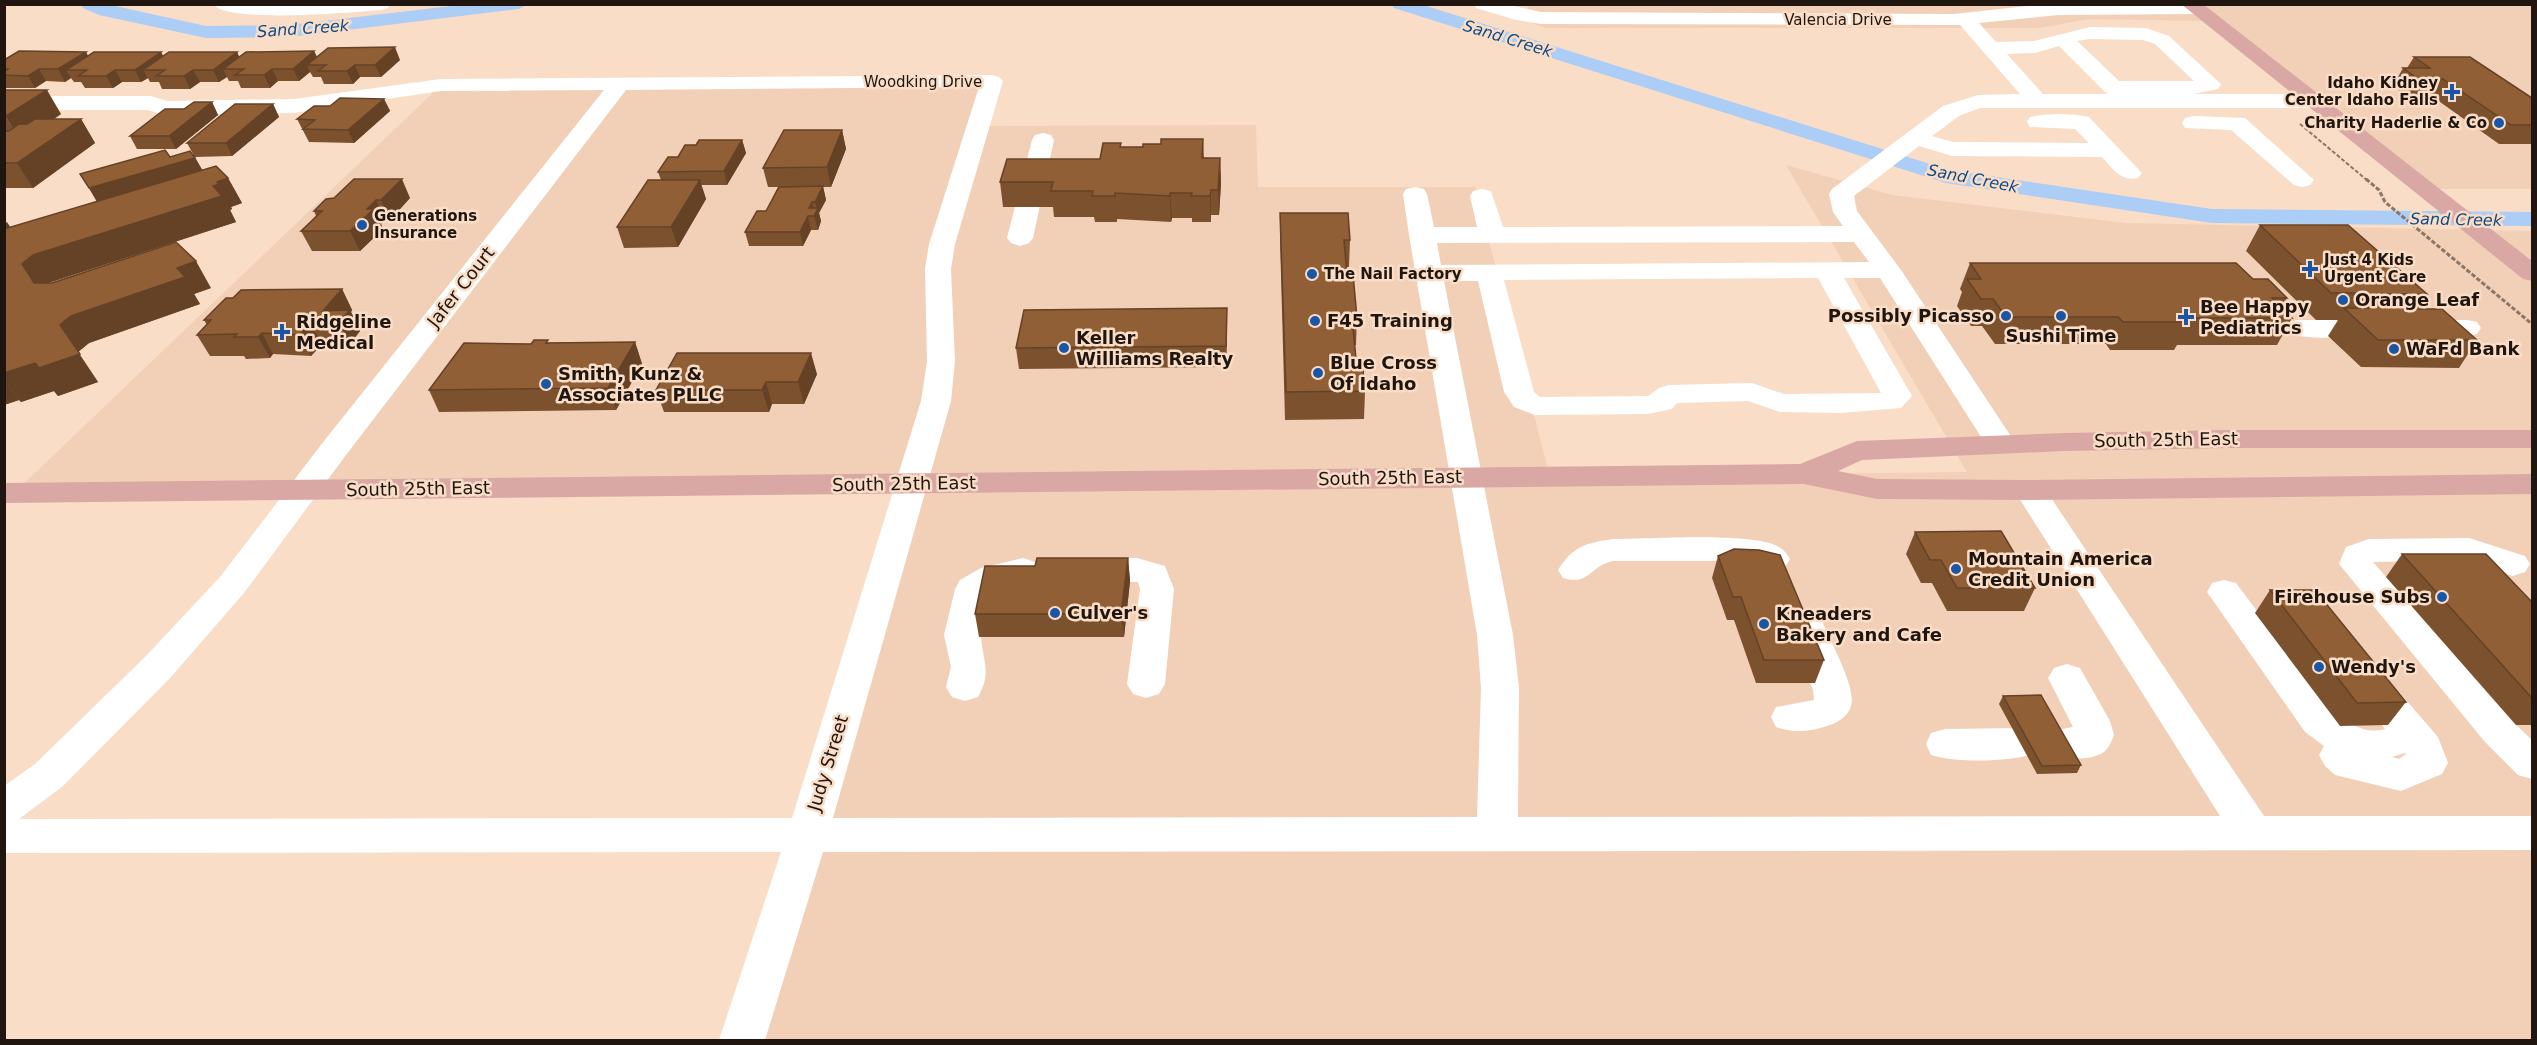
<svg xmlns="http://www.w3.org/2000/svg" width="2537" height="1045" font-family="'DejaVu Sans',sans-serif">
	<rect width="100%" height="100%" fill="#f9ddc7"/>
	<g fill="#f2d0b7">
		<polygon points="1527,5 2532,5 2532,189 2425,189 2211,21 2089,19 2040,28 1546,28 1534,24"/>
		<polygon points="992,81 978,126 1256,125 1258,187 1475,187 1550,477 1967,472 1786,165 1892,195 2126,223 2532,231 2532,1040 742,1040 807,835 910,484 14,493 441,85"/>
	</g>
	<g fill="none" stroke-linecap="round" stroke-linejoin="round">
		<g fill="#abcdf6" fill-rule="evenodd">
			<polygon points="80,4 106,4 206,26 290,25 468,4 528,4 519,9 290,37 206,38 99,15 83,8"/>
			<polygon points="1391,4 1420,4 1949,170 2212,209 2532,212 2532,226 2212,223 1946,183 1394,8"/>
		</g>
		<polyline stroke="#8a7769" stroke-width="2" stroke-dasharray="4 2" stroke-linecap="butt" points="2300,124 2368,181"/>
		<polyline stroke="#8a7769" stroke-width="3" stroke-dasharray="4.5 2" stroke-linecap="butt" points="2366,179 2379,190 2385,202 2532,324"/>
		<g fill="#fff" fill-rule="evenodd">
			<path d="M213 4H390L388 8 381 10C354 12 227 24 213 4Z"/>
			<path d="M1474 4H1505L1541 12 1954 14 2046 4H2202L2205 8 2202 12 2195 14 2058 15 1979 23 1996 42 2034 41 2090 27 2146 28 2169 36 2221 84 2218 89 2193 94H2314L2322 96 2325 101 2322 106 2314 108H1980L1959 116 1932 136 1953 142 2089 143 2075 129 2030 127 2027 122 2030 117C2047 113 2072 113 2089 117L2142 173 2138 178C2121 182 2113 169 2102 157L1952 156 1919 146 1854 196 1857 211 1901 270 2016 444 2012 451 2001 453 1990 451 1880 278H1844L1912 396 1901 408 1841 413 1780 412 1748 401 1677 403 1672 409 1648 414 1535 415 1514 407 1504 392 1478 281H1444L1513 635 1519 688 1518 817 2220 816 2014 490 2019 483 2030 480 2041 483 2264 816H2532V850L823 852 765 1040H719L781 852 4 853V786L35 764 145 657 220 577 324 441 604 90 441 91 294 113 164 115 148 110H4V96H151L167 101 294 99 441 79 992 75 999 77 1003 81 955 244 951 269 955 361 951 401 833 818 1477 817 1481 688 1477 635 1409 235 1403 194 1406 189 1415 187 1424 189 1427 194 1434 227H1477L1470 196 1473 191 1482 189 1491 191 1503 227 1843 226 1833 212 1829 194 1832 189 1943 106 1978 95 2020 94 1960 25 1541 24 1516 20 1476 8ZM2090 39 2143 40 2155 44 2194 81H2119L2077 41ZM2059 46 2105 92 2108 94H2043L2007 54 2035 53ZM979 87 929 244 925 269 927 361 921 401 792 818 19 819 63 786 171 677 244 593 346 455 626 90ZM1854 242 1869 262 1441 265 1437 243ZM1818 278 1881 393 1784 394 1752 383 1669 385 1659 388 1648 396 1540 397 1534 392 1504 280Z"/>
			<polygon points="2193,116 2245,118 2314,180 2310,185 2302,187 2294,185 2231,130 2185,128 2182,123 2185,118"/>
			<polygon points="1043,133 1051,135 1054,140 1033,238 1029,243 1020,246 1011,243 1007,238 1032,140 1035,135"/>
			<path d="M2298 320H2350L2360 322 2364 328 2360 334C2339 339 2309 339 2288 334L2284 328 2288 322Z"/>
			<path d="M2418 320H2467L2477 322 2481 328 2477 334C2456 339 2429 339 2408 334L2404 328 2408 322Z"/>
			<polygon points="2469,538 2525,556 2530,564 2525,572 2513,576 2467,560 2373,562 2513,722 2532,740 2532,779 2518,775 2485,742 2339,564 2346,547 2369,539"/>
			<path d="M1613 539C1648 539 1750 532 1777 546 1784 549 1786 553 1790 559L1785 567 1773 570 1745 561H1613C1589 566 1590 586 1563 578L1558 570C1573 546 1586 543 1613 539Z"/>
			<path d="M1023 558 1035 562 1040 570 1035 578 1003 586 988 595C986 608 979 625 981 637 983 662 992 672 978 697L965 701 952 697 946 687 951 667 944 635 955 589 960 580 981 568Z"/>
			<polygon points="1083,558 1137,558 1165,566 1174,589 1165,684 1159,694 1146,698 1133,694 1127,684 1140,589 1138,582 1083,582 1071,578 1066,570 1071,562"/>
			<path d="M2224 580 2236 583 2333 712C2348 723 2365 735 2385 729L2348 680 2354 670 2367 666 2380 670 2438 737 2448 763 2442 774 2401 791 2335 775 2325 766 2319 755 2324 746 2305 732 2207 592 2212 583ZM2406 754 2399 759 2392 757 2405 753Z"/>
			<path d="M1805 610 1818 614 1823 623C1830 641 1857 689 1851 706 1848 717 1837 723 1827 726 1809 732 1794 733 1776 727L1771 717 1776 707 1814 700 1813 690 1787 623 1792 614Z"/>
			<path d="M2067 664 2080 668 2110 721 2114 735C2112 740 2109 748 2104 752 2089 762 2061 759 2045 754L2040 743 2045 732 2073 727 2048 678 2054 668Z"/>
			<path d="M2020 728 2034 732 2039 743 2034 754C2008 762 1957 763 1931 755L1926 744 1931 733 1945 729Z"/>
		</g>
		<g fill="#d9a8a4" fill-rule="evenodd">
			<polygon points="2181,4 2203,4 2532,261 2532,281 2523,279"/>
			<polygon points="2229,430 2532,430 2532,448 2229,448 2064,451 1862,460 1838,471 1877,479 2030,480 2532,474 2532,494 2030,500 1877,499 1804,484 4,503 4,483 1800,464 1857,441 2064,433"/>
		</g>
	</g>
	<g fill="#7c522e">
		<polygon points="314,51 317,57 400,60 381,77 360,77 353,84 324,84 321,77 313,77 310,72 299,81 278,81 270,88 241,88 238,81 229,81 227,77 219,82 200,82 190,89 162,89 159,82 150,82 148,78 141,82 122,82 113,88 85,88 81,82 74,82 71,78 65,82 46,81 35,88 6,88 4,85 4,60 86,52 88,56 161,52 163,56 237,52 239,57"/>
		<polygon points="2414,57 2532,98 2532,144 2499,144 2433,97 2408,97 2393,86 2403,68 2407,68"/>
		<polygon points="4,90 61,114 54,119 81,119 95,143 33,188 4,188"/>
		<polygon points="384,99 390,111 354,143 309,142 297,119 330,106"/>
		<polygon points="212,102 218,115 176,149 137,149 130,136 184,109"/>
		<polygon points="273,104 279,117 232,156 195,157 202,170 228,178 242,203 231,207 232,209 230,210 236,222 49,283 211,288 194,294 200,304 89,343 78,352 98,382 58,396 54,391 21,402 19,400 4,405 4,222 10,228 97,201 80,174 170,157 193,154 187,143"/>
		<polygon points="842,130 846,149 831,187 823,187 826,200 819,213 821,221 818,230 811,230 803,246 749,246 745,232 766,211 778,187 768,187 763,168"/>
		<polygon points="1203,139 1204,158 1220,158 1221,183 1219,215 1211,215 1211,222 1192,222 1192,218 1172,218 1171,222 1117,219 1117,222 1095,222 1094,217 1054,217 1053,207 1003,207 1000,182 1100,159 1121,143 1121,147 1143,147"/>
		<polygon points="742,140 746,153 727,185 701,185 706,199 678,247 624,248 617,227 661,180 658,172 678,157 696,145"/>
		<polygon points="410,198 390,220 385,220 381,224 383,229 360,251 312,251 301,231 316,216 314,211 326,199"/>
		<polygon points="1280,213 1350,240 1349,267 1347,267 1347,274 1357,318 1356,345 1355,345 1356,359 1365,391 1364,419 1285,420 1280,239"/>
		<polygon points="2260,225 2427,294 2418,309 2477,340 2459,368 2361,367 2328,336 2338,320 2316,320 2246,251"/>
		<polygon points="1970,263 2253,279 2287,298 2282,307 2292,318 2277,345 2177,345 2174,350 2110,350 2106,344 1995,344 1982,326 1971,326 1957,306 1962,292 1960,289"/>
		<polygon points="342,289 352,310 351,312 360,331 350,344 322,344 311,356 273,354 270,358 246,359 244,356 210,356 197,335 207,325 204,320 233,298"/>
		<polygon points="1227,329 1226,367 1019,369 1016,348"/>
		<polygon points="635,342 642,364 616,410 439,412 429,390 531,344 549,343"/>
		<polygon points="817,374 804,404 772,404 769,412 664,412 656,390"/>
		<polygon points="1915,532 2035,588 2024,611 1947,611 1932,583 1921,583 1906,554"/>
		<polygon points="2402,554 2532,602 2532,725 2516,725 2386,577"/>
		<polygon points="1718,556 1824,660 1815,683 1756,683 1734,620 1727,620 1712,578"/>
		<polygon points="1128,558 1130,581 1124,637 979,637 975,614 1035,566"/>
		<polygon points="2270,590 2406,702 2388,725 2340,726 2255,613"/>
		<polygon points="2003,696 2081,765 2077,773 2037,774 1999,704"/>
	</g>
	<g fill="#654226">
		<polygon points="395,47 400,60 381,77 375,65"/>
		<polygon points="314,51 320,63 307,65 310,72 299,81 293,69"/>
		<polygon points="86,52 92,64 66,70 71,78 65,82 58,69"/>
		<polygon points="161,52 167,64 143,70 148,78 141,82 135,70"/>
		<polygon points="237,52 243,65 223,69 227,77 219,82 213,70"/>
		<polygon points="355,65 360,77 353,84 347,71"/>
		<polygon points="39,69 46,81 35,88 28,76"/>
		<polygon points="272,69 278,81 270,88 264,75"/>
		<polygon points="115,70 122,82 113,88 106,76"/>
		<polygon points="193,70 200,82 190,89 184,76"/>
		<polygon points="47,90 61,114 21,141 6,116"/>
		<polygon points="384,99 390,111 354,143 348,130"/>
		<polygon points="212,102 218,115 176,149 169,136"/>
		<polygon points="273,104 279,117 232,156 226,143"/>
		<polygon points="81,119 95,143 33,188 17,163"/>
		<polygon points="842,130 846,149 831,187 827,167"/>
		<polygon points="742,140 746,153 727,185 724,171"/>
		<polygon points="195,158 203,171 97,202 89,188"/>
		<polygon points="1220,158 1221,183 1219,215 1218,190"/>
		<polygon points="228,178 242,203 231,207 232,209 230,210 236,222 50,282 39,290 22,264 33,255 213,186 217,182"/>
		<polygon points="402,179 410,198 390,220 381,200"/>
		<polygon points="700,180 706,199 678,247 671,227"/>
		<polygon points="823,186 826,200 819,213 821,221 818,230 814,216 809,208 812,202 815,215 817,210 815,202"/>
		<polygon points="1211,190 1211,222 1210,196"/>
		<polygon points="1170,193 1172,218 1171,222 1170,196"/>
		<polygon points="376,200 385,220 381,224 383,229 360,251 350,231 367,209"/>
		<polygon points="808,216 811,230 803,246 800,232"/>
		<polygon points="7,222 24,248 4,246 4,224"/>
		<polygon points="196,261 211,288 194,294 200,304 89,343 78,352 98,382 58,396 54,391 21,402 4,379 4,373 71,316 177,268"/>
		<polygon points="342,289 352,310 351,312 360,331 350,344 339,322 323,311"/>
		<polygon points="1227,308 1227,329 1226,367 1226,346"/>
		<polygon points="310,323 322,344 311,356 300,335"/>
		<polygon points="262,333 273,354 270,358 258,337"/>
		<polygon points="635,342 642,364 616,410 608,388"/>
		<polygon points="811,353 817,374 804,404 798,382"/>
		<polygon points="4,379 19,400 4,405"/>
		<polygon points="766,382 772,404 769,412 762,390"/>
		<polygon points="1128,558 1130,581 1124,637 1121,614"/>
	</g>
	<g fill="#905f36" stroke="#654226" stroke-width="1.5">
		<polygon points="395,47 375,65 355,65 347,71 318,71 326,65 307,65 328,48"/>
		<polygon points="19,51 86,52 58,69 39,69 28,76 4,75 4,72 8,69 4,69 4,60"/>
		<polygon points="314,51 293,69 272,69 264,75 235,75 244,69 223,69 246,52"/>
		<polygon points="94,52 161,52 135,70 115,70 106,76 78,76 87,70 66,70"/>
		<polygon points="169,52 237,52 213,70 193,70 184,76 156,76 165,70 143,70"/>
		<polygon points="2414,57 2470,57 2532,98 2532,125 2511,125 2443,79 2418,79 2403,68 2430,68"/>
		<polygon points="4,90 47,90 6,116 4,116"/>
		<polygon points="340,98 384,99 348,130 303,129 315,120 297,119 314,106 330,106"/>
		<polygon points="194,102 212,102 169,136 130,136 165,109 184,109"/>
		<polygon points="235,104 273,104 226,143 187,143"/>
		<polygon points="35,119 81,119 17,163 4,163 4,131 9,131 19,124 27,124"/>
		<polygon points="784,130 842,130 827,167 763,168"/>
		<polygon points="1161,139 1203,139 1202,158 1220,158 1218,190 1211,190 1210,196 1191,196 1192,193 1170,193 1170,196 1115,193 1115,196 1092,196 1093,191 1051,191 1053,182 1000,182 1007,159 1100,159 1103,143 1121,143 1120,147 1143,147 1143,144 1161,144"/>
		<polygon points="699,140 742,140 724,171 658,172 668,157 678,157 685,145 696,145"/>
		<polygon points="165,150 170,157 190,151 195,158 89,188 80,174"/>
		<polygon points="216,166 228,178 217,182 219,184 213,186 222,196 33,255 22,264 34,283 52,283 176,242 196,261 177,268 185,277 71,316 60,325 80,354 39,368 35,363 4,373 4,229"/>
		<polygon points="354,179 402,179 381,200 376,200 367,209 374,209 350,231 301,231 322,211 314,211 326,199 334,198"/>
		<polygon points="648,180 700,180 671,227 617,227"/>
		<polygon points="823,186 815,202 812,202 809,208 818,208 814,216 808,216 800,232 745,232 757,211 766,211 779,187"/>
		<polygon points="1280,213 1348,213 1350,240 1344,240 1347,274 1353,274 1357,318 1352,318 1356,359 1362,359 1365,391 1286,392"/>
		<polygon points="2260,225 2348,225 2427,294 2389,294 2406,309 2442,309 2477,340 2378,340 2344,308 2375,308 2358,293 2331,293"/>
		<polygon points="1970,263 2236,263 2253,279 2268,279 2287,298 2272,298 2292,318 2184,318 2188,322 2123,322 2118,317 2006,317 1993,299 1981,299 1967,279 1981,279"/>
		<polygon points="342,289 323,311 350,310 339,322 310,323 300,335 262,333 258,337 234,337 237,334 197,335 211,320 204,320 226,298 233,298 241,290"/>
		<polygon points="1227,308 1226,346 1016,348 1024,310"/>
		<polygon points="534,340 548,340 546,343 635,342 608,388 429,390 464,343 531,344"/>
		<polygon points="677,353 811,353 798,382 766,382 762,390 656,390"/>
		<polygon points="2001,531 2035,588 1957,588 1941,560 1930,560 1915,532"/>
		<polygon points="1734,549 1759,550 1780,555 1824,660 1764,660 1741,597 1733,597 1718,556"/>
		<polygon points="2402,554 2486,554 2532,602 2532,698"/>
		<polygon points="1037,558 1128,558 1121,614 975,614 985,566 1035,566"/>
		<polygon points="2270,590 2315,590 2406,702 2357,703"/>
		<polygon points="2041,695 2081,765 2042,766 2003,696"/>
	</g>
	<g fill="#1956a6" stroke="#f9ddc7" stroke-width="2">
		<path d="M2449 83h6v6h6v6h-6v6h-6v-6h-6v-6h6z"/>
		<circle cx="2499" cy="123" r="6"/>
		<circle cx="362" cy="225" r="6"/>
		<path d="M2307 260h6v6h6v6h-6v6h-6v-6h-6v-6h6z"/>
		<circle cx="1312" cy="274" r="6"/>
		<circle cx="2343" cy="300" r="6"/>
		<circle cx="2006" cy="316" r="6"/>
		<circle cx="2061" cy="316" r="6"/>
		<path d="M2183 308h6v6h6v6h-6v6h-6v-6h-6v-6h6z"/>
		<circle cx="1315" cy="321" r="6"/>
		<path d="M279 323h6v6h6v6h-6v6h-6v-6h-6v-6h6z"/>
		<circle cx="1064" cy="348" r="6"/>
		<circle cx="2394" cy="349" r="6"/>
		<circle cx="1318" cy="373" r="6"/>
		<circle cx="546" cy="384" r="6"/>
		<circle cx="1956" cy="569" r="6"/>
		<circle cx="2442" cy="597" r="6"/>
		<circle cx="1055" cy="613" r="6"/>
		<circle cx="1764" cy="624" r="6"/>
		<circle cx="2319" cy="667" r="6"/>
	</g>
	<g text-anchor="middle" stroke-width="5" stroke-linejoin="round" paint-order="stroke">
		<g font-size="15" fill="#20160f" stroke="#f9ddc7">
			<text x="1838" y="25">Valencia Drive</text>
			<text x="923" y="87">Woodking Drive</text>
		</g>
		<g font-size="15" font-weight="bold" fill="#20160f" stroke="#f9ddc7" text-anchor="start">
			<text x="2438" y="88" text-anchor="end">Idaho Kidney<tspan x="2438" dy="17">Center Idaho Falls</tspan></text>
			<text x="2487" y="128" text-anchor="end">Charity Haderlie &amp; Co</text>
			<text x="374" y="221">Generations<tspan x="374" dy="17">Insurance</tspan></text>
			<text x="2324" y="265">Just 4 Kids<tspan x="2324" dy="17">Urgent Care</tspan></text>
			<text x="1324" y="279">The Nail Factory</text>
		</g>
		<g font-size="16" font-style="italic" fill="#0e4b86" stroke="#f9ddc7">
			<text transform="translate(303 28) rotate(-4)" y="6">Sand Creek</text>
			<text transform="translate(1508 38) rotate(17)" y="6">Sand Creek</text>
			<text transform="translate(1973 178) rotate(11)" y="6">Sand Creek</text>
			<text transform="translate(2456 219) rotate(1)" y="6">Sand Creek</text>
		</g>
		<g font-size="18" fill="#20160f" stroke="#f9ddc7">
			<text transform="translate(461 287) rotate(-52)" y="6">Jafer Court</text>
			<text transform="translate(2166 440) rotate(-1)" y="6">South 25th East</text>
			<text transform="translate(1390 478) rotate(-1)" y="6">South 25th East</text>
			<text transform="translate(904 484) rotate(-1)" y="6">South 25th East</text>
			<text transform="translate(418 489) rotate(-1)" y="6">South 25th East</text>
			<text transform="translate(828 763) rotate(-73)" y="6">Judy Street</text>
		</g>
		<g font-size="18" font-weight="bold" fill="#20160f" stroke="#f9ddc7" text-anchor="start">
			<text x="2355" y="306">Orange Leaf</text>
			<text x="2200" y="313">Bee Happy<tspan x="2200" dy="21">Pediatrics</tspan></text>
			<text x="1994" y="322" text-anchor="end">Possibly Picasso</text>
			<text x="1327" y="327">F45 Training</text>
			<text x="296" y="328">Ridgeline<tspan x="296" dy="21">Medical</tspan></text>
			<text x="2061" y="342" text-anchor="middle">Sushi Time</text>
			<text x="1076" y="344">Keller<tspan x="1076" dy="21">Williams Realty</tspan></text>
			<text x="2406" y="355">WaFd Bank</text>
			<text x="1330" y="369">Blue Cross<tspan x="1330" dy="21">Of Idaho</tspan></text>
			<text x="558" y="380">Smith, Kunz &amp;<tspan x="558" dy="21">Associates PLLC</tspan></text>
			<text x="1968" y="565">Mountain America<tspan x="1968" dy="21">Credit Union</tspan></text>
			<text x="2430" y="603" text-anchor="end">Firehouse Subs</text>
			<text x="1067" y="619">Culver's</text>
			<text x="1776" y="620">Kneaders<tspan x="1776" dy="21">Bakery and Cafe</tspan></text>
			<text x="2331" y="673">Wendy's</text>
		</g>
	</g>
	<rect width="2537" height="1045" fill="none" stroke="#20160f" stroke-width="12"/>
</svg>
